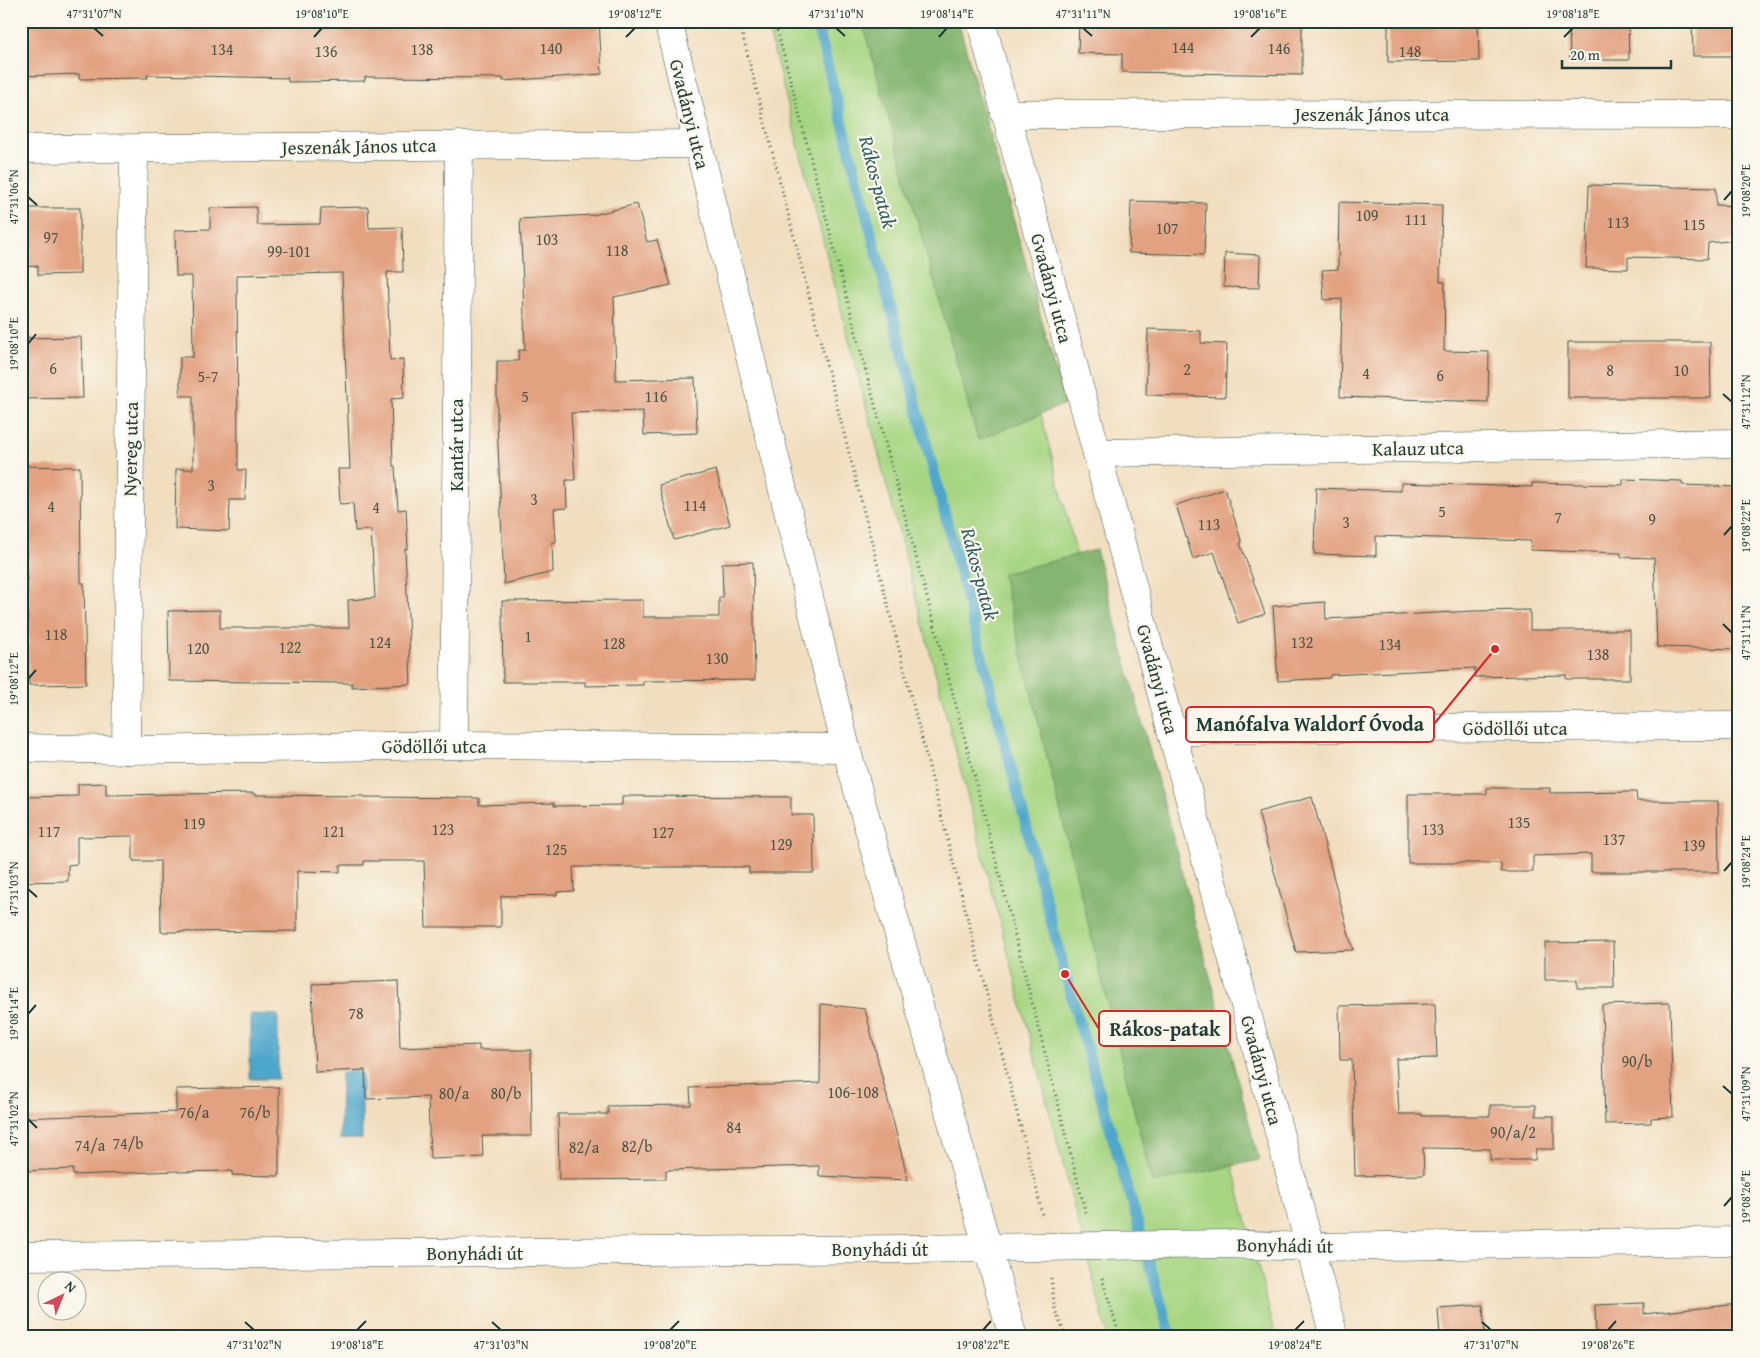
<svg xmlns="http://www.w3.org/2000/svg" width="1760" height="1358" font-family="'Gentium Book Plus',serif">
	<rect width="100%" height="100%" fill="#fbf7ec"/>
	<filter id="ink" filterUnits="userSpaceOnUse"><feTurbulence type="fractalNoise" baseFrequency=".02" numOctaves="2"/><feDisplacementMap in="SourceGraphic" scale="10" xChannelSelector="R" yChannelSelector="G"/><feConvolveMatrix kernelMatrix="1 2 1 2 8 2 1 2 1" color-interpolation-filters="sRGB"/></filter>
	<filter id="wash" filterUnits="userSpaceOnUse"><feTurbulence type="fractalNoise" baseFrequency=".0096" numOctaves="4" result="noise"/><feDisplacementMap in="SourceGraphic" scale="20" xChannelSelector="R" yChannelSelector="G"/><feGaussianBlur stdDeviation="1.12" result="paint"/><feColorMatrix in="noise" values="0 0 0 0 0 0 0 0 0 0 0 0 0 0 0 0 0 1.4 0 .05"/><feComposite in="paint" operator="in"/></filter>
	<g filter="url(#wash)">
		<rect width="100%" height="100%" fill="#f1debf"/>
		<polygon fill="#a7d583" stroke="#63895c" points="766,21 941,21 1276,1337 1108,1337"/>
		<g fill="#85b671" stroke="#527a52">
			<polygon points="862,21 958,21 1065,404 978,440"/>
			<polygon points="1096,550 1259,1160 1152,1183 1002,574"/>
		</g>
		<g fill="#4ea6cb" stroke="#367280">
			<polygon points="250,1014 278,1015 278,1079 250,1079"/>
			<polygon points="355,1069 358,1073 362,1074 362,1139 340,1139 341,1073 345,1074 349,1070"/>
		</g>
		<g fill="none" stroke-linecap="round" stroke-linejoin="round">
			<polyline stroke="#4ea6cb" stroke-width="11" points="816,21 1065,974 1171,1337"/>
		</g>
		<g id="blocks">
			<g fill="#e2a180">
				<polygon points="21,21 599,21 602,74 503,81 503,78 365,77 365,81 288,82 288,78 147,75 148,78 79,79 79,74 21,76"/>
				<polygon points="1079,21 1302,21 1302,75 1122,72 1122,54 1078,53"/>
				<polygon points="1388,21 1478,21 1479,61 1388,62"/>
				<polygon points="1569,21 1628,21 1629,60 1570,60"/>
				<polygon points="1692,21 1738,21 1739,56 1693,56"/>
				<polygon points="1589,185 1716,188 1716,205 1739,206 1739,240 1708,243 1707,259 1628,257 1628,269 1586,268"/>
				<polygon points="1131,201 1206,203 1204,255 1129,253"/>
				<polygon points="1339,202 1442,205 1440,282 1445,282 1444,351 1489,352 1488,402 1340,397 1342,299 1324,300 1322,270 1338,269"/>
				<polygon points="637,204 647,242 657,240 671,285 614,297 616,380 695,378 697,433 644,435 643,411 571,413 575,480 566,480 567,508 554,509 556,542 552,542 553,572 504,584 497,422 497,361 518,361 519,350 525,350 523,283 520,219 593,215"/>
				<polygon points="256,207 257,225 320,224 321,208 368,207 369,228 402,227 403,272 387,272 390,360 403,359 404,398 391,399 393,466 395,466 398,510 406,509 408,548 405,549 411,684 352,687 352,683 169,681 168,611 220,610 220,628 349,628 348,600 375,598 371,530 355,531 353,503 340,504 338,469 350,469 342,273 237,275 238,470 246,470 245,500 230,500 229,531 175,529 176,469 193,469 193,396 180,396 180,357 193,357 192,276 176,276 175,230 210,229 210,208"/>
				<polygon points="21,208 80,208 80,274 38,275 38,266 21,267"/>
				<polygon points="1225,253 1260,255 1259,288 1224,287"/>
				<polygon points="1148,329 1201,331 1201,343 1227,344 1225,397 1146,395"/>
				<polygon points="81,337 83,398 25,399 24,338"/>
				<polygon points="1568,342 1710,342 1711,398 1568,398"/>
				<polygon points="21,466 80,467 81,583 84,583 86,684 29,685 26,536 21,536"/>
				<polygon points="716,470 730,525 674,540 659,485"/>
				<polygon points="1623,479 1682,481 1682,485 1739,487 1739,649 1657,647 1654,558 1621,557 1621,553 1530,550 1531,541 1376,536 1376,556 1314,554 1316,488 1401,491 1401,483 1532,487 1532,483 1623,485"/>
				<polygon points="1225,489 1242,543 1240,543 1265,614 1238,623 1214,552 1193,559 1176,505"/>
				<polygon points="753,562 755,680 643,681 643,685 585,686 585,682 503,682 502,601 643,600 643,617 719,617 719,597 723,597 722,563"/>
				<polygon points="1325,602 1326,619 1473,611 1530,610 1530,630 1630,630 1630,679 1566,679 1566,675 1475,677 1475,668 1330,675 1330,678 1278,681 1273,606"/>
				<polygon points="106,783 106,795 254,793 254,795 364,796 364,797 479,798 479,805 554,803 554,806 622,805 622,796 791,797 791,815 813,815 814,873 749,873 749,867 573,867 574,891 557,892 557,895 501,896 501,927 426,927 424,861 364,861 364,865 340,865 340,872 297,871 297,931 161,932 160,861 133,861 133,836 77,837 77,864 68,865 68,881 21,882 21,797 78,796 78,784"/>
				<polygon points="1487,788 1550,788 1550,793 1636,792 1637,801 1718,801 1719,872 1591,872 1591,854 1533,856 1533,872 1501,872 1501,863 1408,863 1408,794 1487,794"/>
				<polygon points="1312,797 1353,950 1296,952 1258,812"/>
				<polygon points="1613,942 1614,988 1577,988 1577,980 1545,980 1545,943"/>
				<polygon points="398,981 400,1048 479,1045 479,1050 531,1050 532,1136 482,1136 483,1157 430,1159 428,1097 366,1099 365,1070 315,1072 312,984"/>
				<polygon points="1670,1003 1673,1117 1651,1118 1651,1123 1605,1124 1602,1005"/>
				<polygon points="821,1004 865,1009 908,1180 819,1176 819,1166 666,1170 666,1179 559,1180 558,1114 608,1114 608,1106 691,1105 690,1088 820,1083"/>
				<polygon points="1435,1004 1437,1058 1396,1059 1399,1114 1422,1114 1422,1116 1490,1116 1490,1105 1536,1105 1536,1116 1554,1116 1554,1149 1536,1149 1535,1160 1490,1160 1490,1149 1423,1148 1424,1175 1355,1176 1352,1060 1340,1060 1339,1006"/>
				<polygon points="279,1087 279,1176 232,1175 232,1171 178,1172 178,1171 73,1175 73,1169 21,1171 21,1118 176,1112 176,1089"/>
				<polygon points="1644,1303 1644,1314 1739,1304 1739,1337 1596,1337 1595,1305"/>
				<polygon points="1483,1305 1485,1337 1440,1337 1438,1308"/>
			</g>
		</g>
	</g>
	<g filter="url(#ink)">
		<use href="#blocks" fill-opacity="0" stroke="#3e5549" stroke-width="1"/>
		<g fill="none" stroke-linecap="round" stroke-linejoin="round">
			<g stroke="#3e5549" stroke-width="29">
				<g id="minor">
					<polyline points="668,21 846,748 1013,1337"/>
					<polyline points="981,21 1334,1337"/>
					<polyline points="1005,114 1739,115"/>
					<polyline points="21,149 698,144"/>
					<polyline points="1097,453 1739,443"/>
					<polyline points="1172,732 1241,729 1739,726"/>
					<polyline points="454,745 459,145"/>
					<polyline points="21,748 126,750 454,745 846,748"/>
					<polyline points="126,750 134,149"/>
					<polyline points="21,1256 910,1249 1224,1244 1310,1247 1739,1241"/>
				</g>
			</g>
			<g stroke="#3e5549" stroke-width="3" stroke-dasharray="1 4" stroke-linecap="butt">
				<polyline points="739,21 1038,1195 1042,1215"/>
				<polyline points="775,21 867,375 960,720 1086,1214"/>
				<polyline points="1051,1278 1055,1310 1066,1337"/>
				<polyline points="1102,1278 1120,1337"/>
			</g>
			<use href="#minor" stroke="#fff" stroke-width="28"/>
		</g>
	</g>
	<path fill="none" stroke="#1f3d34" stroke-width="2" d="M94 28 103 36M836 28 845 36M1083 28 1092 36M314 37 322 28M626 37 635 28M939 37 947 28M1251 37 1260 28M1564 37 1573 28M28 197 37 205M1724 200 1732 191M28 344 36 334M1723 394 1732 402M1724 535 1732 526M1723 624 1732 633M28 679 36 670M1724 871 1732 862M28 889 37 897M28 1014 36 1005M1723 1086 1732 1094M28 1119 37 1128M1724 1206 1732 1197M245 1322 254 1330M492 1322 501 1330M1482 1322 1491 1330M357 1330 366 1321M670 1330 679 1321M983 1330 991 1321M1295 1330 1304 1321M1608 1330 1616 1321"/>
	<g text-anchor="middle" stroke-width="4.5" stroke-linejoin="round" paint-order="stroke">
		<g font-size="16" fill="#505647">
			<text x="1183" y="53">144</text>
			<text x="551" y="54">140</text>
			<text x="1279" y="54">146</text>
			<text x="222" y="55">134</text>
			<text x="422" y="55">138</text>
			<text x="326" y="57">136</text>
			<text x="1410" y="57">148</text>
			<text x="1367" y="221">109</text>
			<text x="1416" y="225">111</text>
			<text x="1618" y="228">113</text>
			<text x="1694" y="230">115</text>
			<text x="1167" y="234">107</text>
			<text x="51" y="243">97</text>
			<text x="547" y="245">103</text>
			<text x="617" y="256">118</text>
			<text x="289" y="257">99-101</text>
			<text x="53" y="374">6</text>
			<text x="1187" y="375">2</text>
			<text x="1610" y="376">8</text>
			<text x="1681" y="376">10</text>
			<text x="1366" y="379">4</text>
			<text x="1440" y="381">6</text>
			<text x="208" y="382">5-7</text>
			<text x="525" y="402">5</text>
			<text x="656" y="402">116</text>
			<text x="211" y="491">3</text>
			<text x="534" y="505">3</text>
			<text x="695" y="511">114</text>
			<text x="51" y="512">4</text>
			<text x="376" y="513">4</text>
			<text x="1442" y="517">5</text>
			<text x="1558" y="523">7</text>
			<text x="1652" y="525">9</text>
			<text x="1346" y="528">3</text>
			<text x="1209" y="530">113</text>
			<text x="56" y="640">118</text>
			<text x="528" y="642">1</text>
			<text x="380" y="648">124</text>
			<text x="1302" y="648">132</text>
			<text x="614" y="649">128</text>
			<text x="1390" y="650">134</text>
			<text x="290" y="653">122</text>
			<text x="198" y="654">120</text>
			<text x="1598" y="660">138</text>
			<text x="717" y="664">130</text>
			<text x="1519" y="828">135</text>
			<text x="194" y="829">119</text>
			<text x="443" y="835">123</text>
			<text x="1433" y="835">133</text>
			<text x="49" y="837">117</text>
			<text x="334" y="837">121</text>
			<text x="663" y="838">127</text>
			<text x="1614" y="845">137</text>
			<text x="781" y="850">129</text>
			<text x="1694" y="851">139</text>
			<text x="556" y="855">125</text>
			<text x="356" y="1019">78</text>
			<text x="1637" y="1067">90/b</text>
			<text x="853" y="1098">106-108</text>
			<text x="454" y="1099">80/a</text>
			<text x="506" y="1099">80/b</text>
			<text x="194" y="1118">76/a</text>
			<text x="255" y="1118">76/b</text>
			<text x="734" y="1133">84</text>
			<text x="1513" y="1138">90/a/2</text>
			<text x="128" y="1149">74/b</text>
			<text x="90" y="1151">74/a</text>
			<text x="637" y="1152">82/b</text>
			<text x="584" y="1153">82/a</text>
		</g>
		<g font-size="19" fill="#1f3d34" stroke="#fbf7ec">
			<text transform="translate(690 114) rotate(76)" y="7">Gvadányi utca</text>
			<text x="1372" y="121">Jeszenák János utca</text>
			<text transform="translate(359 146) rotate(-1)" y="7">Jeszenák János utca</text>
			<text transform="translate(1052 288) rotate(75)" y="7">Gvadányi utca</text>
			<text transform="translate(456 445) rotate(-90)" y="7">Kantár utca</text>
			<text transform="translate(1418 448) rotate(-1)" y="7">Kalauz utca</text>
			<text transform="translate(130 449) rotate(-89)" y="7">Nyereg utca</text>
			<text transform="translate(1158 679) rotate(75)" y="7">Gvadányi utca</text>
			<text x="1515" y="735">Gödöllői utca</text>
			<text x="434" y="753">Gödöllői utca</text>
			<text transform="translate(1262 1070) rotate(75)" y="7">Gvadányi utca</text>
			<text transform="translate(1285 1245) rotate(1)" y="7">Bonyhádi út</text>
			<text x="880" y="1256">Bonyhádi út</text>
			<text x="475" y="1260">Bonyhádi út</text>
		</g>
		<g font-size="20" font-style="italic" fill="#2d5c61" stroke="#fbf7ec">
			<text transform="translate(878 182) rotate(75)" y="7">Rákos-patak</text>
			<text transform="translate(980 574) rotate(75)" y="7">Rákos-patak</text>
		</g>
	</g>
	<path fill="none" stroke="#d62828" stroke-width="2" d="M1495 649L1434 724M1065 974L1099 1029"/>
	<g fill="#d62828" stroke="#fbf7ec" stroke-width="2">
		<circle cx="1495" cy="649" r="5"/>
		<circle cx="1065" cy="974" r="5"/>
	</g>
	<g fill="#fbf7ec" stroke="#d62828" stroke-width="2">
		<rect x="1186" y="707" width="248" height="35" rx="5"/>
		<rect x="1099" y="1011" width="131" height="35" rx="5"/>
	</g>
	<g font-size="20" text-anchor="middle" font-weight="bold" fill="#1f3d34">
		<text x="1310" y="731">Manófalva Waldorf Óvoda</text>
		<text x="1165" y="1036">Rákos-patak</text>
	</g>
	<rect width="1760" height="1358" fill="none" stroke="#fbf7ec" stroke-width="55"/>
	<g transform="translate(62 1296) rotate(43)"><circle r="24" fill="#fbf7ec" stroke="#a3ada2"/>
	<path d="M0-4L9 19L0 12L-9 19Z" fill="#d1495b"/>
	<text y="-8" font-size="14" font-weight="bold" text-anchor="middle" fill="#1f3d34">N</text>
	</g>
	<path d="M1562 60v8h109v-8" fill="none" stroke="#1f3d34" stroke-width="2.5"/>
	<text x="1570" y="60" font-size="15" fill="#1f3d34" stroke="#fbf7ec" stroke-width="4" paint-order="stroke">20 m</text>
	<rect x="28" y="28" width="1704" height="1302" fill="none" stroke="#1f3d34" stroke-width="2"/>
	<g font-size="12" text-anchor="middle" fill="#1f3d34">
		<text x="94" y="18">47°31'07"N</text>
		<text x="322" y="18">19°08'10"E</text>
		<text x="635" y="18">19°08'12"E</text>
		<text x="836" y="18">47°31'10"N</text>
		<text x="947" y="18">19°08'14"E</text>
		<text x="1083" y="18">47°31'11"N</text>
		<text x="1260" y="18">19°08'16"E</text>
		<text x="1573" y="18">19°08'18"E</text>
		<text transform="translate(1746 191) rotate(-90)" y="4">19°08'20"E</text>
		<text transform="translate(14 197) rotate(-90)" y="4">47°31'06"N</text>
		<text transform="translate(14 344) rotate(-90)" y="4">19°08'10"E</text>
		<text transform="translate(1746 402) rotate(-90)" y="4">47°31'12"N</text>
		<text transform="translate(1746 526) rotate(-90)" y="4">19°08'22"E</text>
		<text transform="translate(1746 633) rotate(-90)" y="4">47°31'11"N</text>
		<text transform="translate(14 679) rotate(-90)" y="4">19°08'12"E</text>
		<text transform="translate(1746 862) rotate(-90)" y="4">19°08'24"E</text>
		<text transform="translate(14 889) rotate(-90)" y="4">47°31'03"N</text>
		<text transform="translate(14 1014) rotate(-90)" y="4">19°08'14"E</text>
		<text transform="translate(1746 1094) rotate(-90)" y="4">47°31'09"N</text>
		<text transform="translate(14 1119) rotate(-90)" y="4">47°31'02"N</text>
		<text transform="translate(1746 1197) rotate(-90)" y="4">19°08'26"E</text>
		<text x="254" y="1349">47°31'02"N</text>
		<text x="357" y="1349">19°08'18"E</text>
		<text x="501" y="1349">47°31'03"N</text>
		<text x="670" y="1349">19°08'20"E</text>
		<text x="983" y="1349">19°08'22"E</text>
		<text x="1295" y="1349">19°08'24"E</text>
		<text x="1491" y="1349">47°31'07"N</text>
		<text x="1608" y="1349">19°08'26"E</text>
	</g>
</svg>
